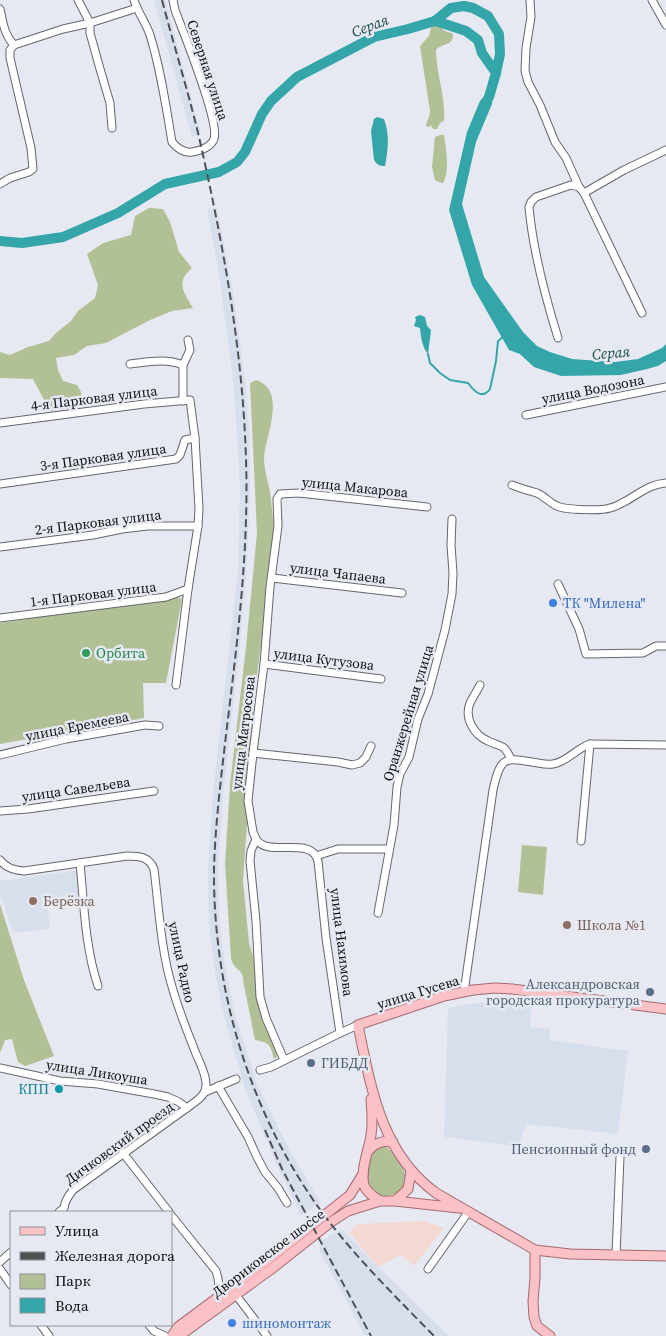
<svg xmlns="http://www.w3.org/2000/svg" width="666" height="1336" font-family="'Source Serif 4',serif">
	<rect width="100%" height="100%" fill="#e6e9f1"/>
	<polygon fill="#f3d9d2" points="425,1221 444,1228 414,1266 400,1255 378,1267 349,1232 358,1224"/>
	<g fill="#d7deec">
		<polygon points="154,0 165,0 201,134 192,137"/>
		<polygon points="217,208 233,292 244,373 249,427 250,486 247,563 240,643 223,795 218,868 219,921 226,971 235,1015 257,1084 290,1151 320,1202 305,1213 301,1215 276,1163 245,1089 224,1016 215,974 209,922 208,869 213,794 238,571 240,487 234,388 219,273 207,209"/>
		<polygon points="79,870 82,899 47,903 50,929 13,933 0,893 0,881"/>
		<polygon points="509,1000 532,1003 530,1027 550,1029 549,1040 628,1051 618,1134 526,1124 519,1146 444,1137 448,1008 470,1004"/>
		<polygon points="343,1230 371,1260 449,1336 365,1336 319,1250 322,1241 337,1231"/>
	</g>
	<g fill="#b2c095">
		<path d="M437 24 442 25 443 27V30L453 34C454 46 442 43 436 50 436 74 446 97 444 121L440 123 437 129H433L431 125 429 127 426 126C427 120 430 117 430 111L420 46 429 36 431 28Z"/>
		<path d="M440 135H444C446 148 450 171 443 183L439 182 435 180 432 167 435 137Z"/>
		<path d="M149 208 163 209 170 222 179 252 192 268C175 283 184 292 193 308L172 311 150 320 106 343 87 346 74 355 56 358 58 370 63 381 77 385 81 392 82 407 50 411 33 379 0 378V352L10 355 28 347 49 341 56 333 71 321 78 311 95 298 98 285 87 254 103 243 131 235 135 216Z"/>
		<path d="M256 380C288 390 265 437 264 458 264 469 268 481 270 492 272 508 274 525 274 541 274 558 270 577 268 594 263 630 258 667 253 703L254 727 243 880 249 943 254 959 257 992 261 1014 264 1022 280 1054 274 1059C270 1045 271 1043 255 1040L243 980C244 972 238 971 234 965 233 964 231 959 231 958L225 864 230 785 246 647 257 533 250 383Z"/>
		<polygon points="177,597 182,599 166,683 143,683 144,718 0,744 0,623"/>
		<polygon points="522,845 547,847 543,895 518,892"/>
		<polygon points="0,904 24,980 54,1056 25,1066 18,1062 12,1039 5,1040 0,1053"/>
		<path d="M384 1146C391 1149 393 1154 397 1160 404 1168 407 1173 404 1184 403 1188 403 1188 400 1191 396 1194 390 1196 385 1196 359 1194 364 1149 384 1146Z"/>
	</g>
	<g fill="#34a6aa">
		<polygon points="493,85 492,104 476,142 462,204 484,277 523,332 537,346 550,352 572,359 615,362 638,359 662,348 666,344 666,361 658,366 647,369 621,375 561,376 534,367 520,354 509,350 472,285 449,210 467,132 480,101"/>
		<path d="M377 117 384 119C390 135 388 149 385 166 380 166 377 165 374 160L371 131 374 119Z"/>
		<path d="M420 315 425 317 427 326 431 330 428 354C422 347 421 337 420 328L414 326 416 320 415 317Z"/>
	</g>
	<g fill="none" stroke-linecap="round" stroke-linejoin="round">
		<path stroke="#34a6aa" stroke-width="2" d="M428 354 430 363 440 373 450 380 468 383C474 391 482 400 490 389L496 361 498 341 503 337"/>
		<g stroke="#34a6aa" stroke-width="10">
			<polyline points="435,21 451,8 464,6 473,8 488,16 499,34 500,54 496,73"/>
			<polyline points="0,241 22,243 63,237 118,213 165,184 219,172 237,162 245,152 262,114 271,101 297,77 374,37 408,29 435,21 448,25 466,31 478,40 482,53 496,73 489,97"/>
		</g>
		<g stroke="#63666d" stroke-width="9">
			<g id="minor">
				<polyline points="78,0 90,23 90,33 100,69 110,103 112,128"/>
				<path d="M134 0C138 13 146 23 150 35 161 70 166 107 172 142 177 148 184 153 192 152 200 151 211 147 214 139 220 121 183 32 175 10L173 0"/>
				<polyline points="530,0 531,17 526,48 525,71 528,82 540,105 555,142 566,158 579,187"/>
				<polyline points="652,0 666,25"/>
				<path d="M0 9C3 22 4 35 14 45L10 50V58L31 148 33 169 29 172 10 178 0 184"/>
				<polyline points="14,45 63,29 90,23 137,8"/>
				<polyline points="584,193 624,170 666,150"/>
				<path d="M558 338C545 296 533 252 529 207L531 202 536 197 571 185 579 187 584 193 642 313"/>
				<path d="M130 364C148 362 166 358 183 365"/>
				<polyline points="183,401 183,365 190,350 188,340"/>
				<polyline points="526,415 666,387"/>
				<polyline points="0,423 144,404 190,400 195,438 199,509 198,526 188,589 176,685"/>
				<polyline points="0,484 176,459 180,455 185,440 195,438"/>
				<path d="M512 485C520 488 529 491 537 493 544 496 550 503 557 506 565 510 601 511 610 508 615 507 620 504 624 502 639 494 649 484 666 483"/>
				<polyline points="0,547 93,535 122,529 147,526 198,526"/>
				<polyline points="272,578 402,593"/>
				<polyline points="558,584 579,629 586,654 643,653 656,646 666,646"/>
				<polyline points="0,618 166,597 188,589"/>
				<polyline points="264,664 381,679"/>
				<path d="M480 685C477 691 473 697 470 703 464 718 474 735 488 741 503 748 503 743 511 759"/>
				<polyline points="253,753 338,762 352,765 360,763 366,757 371,746"/>
				<polyline points="0,755 66,739 145,725 159,726"/>
				<polyline points="0,811 28,809 154,791"/>
				<path d="M256 839C267 857 305 838 316 856L338 849H389"/>
				<polyline points="581,841 590,744"/>
				<polyline points="316,856 318,861 326,938 340,1033"/>
				<path d="M0 860C6 868 14 870 24 871L127 856C140 856 149 857 154 869 159 909 161 952 173 990 179 1011 187 1031 195 1051 199 1062 206 1073 206 1084 207 1094 198 1100 191 1105L73 1190C68 1196 65 1201 64 1208L59 1212"/>
				<path d="M80 863C84 904 85 947 98 986"/>
				<polyline points="378,913 394,825 397,787 400,774 409,757 418,719 428,694 445,630 452,594 453,573 451,545 452,519"/>
				<path d="M464 992 493 790C501 754 505 758 538 763 543 764 548 765 553 764 567 762 577 748 590 744L666 745"/>
				<polyline points="284,1060 266,1018 260,997 256,921 250,861 251,851 256,839 253,832 248,801 253,753 264,664 270,587 278,526 277,499 280,494 299,493 427,507"/>
				<polyline points="0,1068 60,1081 98,1084 154,1094 168,1097 179,1102 187,1108"/>
				<polyline points="260,1070 271,1067 340,1033 358,1025"/>
				<polyline points="218,1086 248,1137 257,1157 265,1172 278,1188 287,1203"/>
				<polyline points="205,1092 236,1079"/>
				<polyline points="123,1153 169,1212"/>
				<polyline points="171,1215 216,1271 218,1278 220,1296"/>
				<polyline points="616,1255 620,1157"/>
				<polyline points="0,1262 11,1252"/>
				<polyline points="0,1269 11,1285"/>
				<polyline points="428,1269 469,1211"/>
				<polyline points="236,1295 267,1336"/>
				<polyline points="41,1325 49,1336"/>
				<polyline points="149,1325 154,1331 165,1336"/>
			</g>
		</g>
		<g stroke="#a5696f" stroke-width="11">
			<g id="major">
				<path d="M666 1009 512 989 495 988 473 990 444 996 358 1025C371 1088 381 1153 436 1193L535 1250 570 1254 666 1256"/>
				<path d="M371 1099C372 1111 373 1123 371 1135 369 1149 360 1171 364 1185 366 1192 374 1197 380 1201"/>
				<path d="M369 1150C376 1143 382 1140 393 1142"/>
				<polyline points="395,1201 408,1189 411,1171"/>
				<polyline points="535,1250 535,1278 533,1301 534,1317 537,1326 550,1336"/>
				<polyline points="172,1336 178,1327 268,1260 350,1195 363,1174"/>
				<polyline points="177,1336 182,1334 274,1267 331,1222 348,1211 380,1201 395,1201 459,1208"/>
			</g>
		</g>
		<use href="#minor" stroke="#fff" stroke-width="7"/>
		<use href="#major" stroke="#fac2c7" stroke-width="9"/>
		<g stroke="#505155" stroke-width="2" stroke-dasharray="8 4" stroke-linecap="butt">
			<path d="M162 0C174 46 188 91 199 137 223 243 243 351 246 460 249 552 237 644 226 735 221 779 215 826 214 870 213 988 248 1107 316 1204 350 1252 393 1294 434 1336"/>
			<polyline points="265,1130 282,1169 371,1336"/>
		</g>
	</g>
	<g fill="#3f7fe0" stroke="#e6e9f1" stroke-width="2">
		<circle cx="553" cy="603" r="5"/>
		<circle cx="232" cy="1323" r="5"/>
	</g>
	<circle fill="#2e9e5b" stroke="#e6e9f1" stroke-width="2" cx="86" cy="653" r="5"/>
	<g fill="#8d6e63" stroke="#e6e9f1" stroke-width="2">
		<circle cx="33" cy="901" r="5"/>
		<circle cx="567" cy="925" r="5"/>
	</g>
	<g fill="#5c6f8a" stroke="#e6e9f1" stroke-width="2">
		<circle cx="650" cy="992" r="5"/>
		<circle cx="311" cy="1063" r="5"/>
		<circle cx="646" cy="1149" r="5"/>
	</g>
	<circle fill="#0f9aa8" stroke="#e6e9f1" stroke-width="2" cx="59" cy="1089" r="5"/>
	<g text-anchor="middle" stroke-width="5" stroke-linejoin="round" paint-order="stroke">
		<g font-size="14" fill="#0e0f11" stroke="#e6e9f1">
			<text transform="translate(208 70) rotate(72)" y="5">Северная улица</text>
			<text transform="translate(593 389) rotate(-11)" y="5">улица Водозона</text>
			<text transform="translate(94 398) rotate(-7)" y="5">4-я Парковая улица</text>
			<text transform="translate(103 457) rotate(-8)" y="5">3-я Парковая улица</text>
			<text transform="translate(355 487) rotate(6)" y="5">улица Макарова</text>
			<text transform="translate(98 522) rotate(-7)" y="5">2-я Парковая улица</text>
			<text transform="translate(338 573) rotate(7)" y="5">улица Чапаева</text>
			<text transform="translate(93 594) rotate(-7)" y="5">1-я Парковая улица</text>
			<text transform="translate(324 659) rotate(7)" y="5">улица Кутузова</text>
			<text transform="translate(408 713) rotate(-73)" y="5">Оранжерейная улица</text>
			<text transform="translate(77 726) rotate(-11)" y="5">улица Еремеева</text>
			<text transform="translate(243 733) rotate(-83)" y="5">улица Матросова</text>
			<text transform="translate(76 789) rotate(-8)" y="5">улица Савельева</text>
			<text transform="translate(342 942) rotate(83)" y="5">улица Нахимова</text>
			<text transform="translate(182 962) rotate(78)" y="5">улица Радио</text>
			<text transform="translate(418 992) rotate(-17)" y="5">улица Гусева</text>
			<text transform="translate(97 1072) rotate(9)" y="5">улица Ликоуша</text>
			<text transform="translate(119 1143) rotate(-36)" y="5">Дичковский проезд</text>
			<text transform="translate(268 1253) rotate(-37)" y="5">Двориковское шоссе</text>
		</g>
		<g font-size="14" fill="#366cbe" stroke="#e6e9f1" text-anchor="start">
			<text x="563" y="608">ТК "Милена"</text>
			<text x="242" y="1328">шиномонтаж</text>
		</g>
		<g font-size="14" fill="#27864d" stroke="#e6e9f1" text-anchor="start">
			<text x="96" y="658">Орбита</text>
		</g>
		<g font-size="14" fill="#785e54" stroke="#e6e9f1" text-anchor="start">
			<text x="43" y="906">Берёзка</text>
			<text x="577" y="930">Школа №1</text>
		</g>
		<g font-size="14" fill="#4e5e75" stroke="#e6e9f1" text-anchor="end">
			<text x="640" y="989">Александровская<tspan x="640" dy="16">городская прокуратура</tspan></text>
			<text x="321" y="1068" text-anchor="start">ГИБДД</text>
			<text x="636" y="1154">Пенсионный фонд</text>
		</g>
		<g font-size="14" fill="#0d838f" stroke="#e6e9f1" text-anchor="end">
			<text x="49" y="1094">КПП</text>
		</g>
		<g font-size="15" font-style="italic" fill="#18494a" stroke="#e6e9f1">
			<text transform="translate(370 26) rotate(-21)" y="5">Серая</text>
			<text transform="translate(611 353) rotate(-5)" y="5">Серая</text>
		</g>
	</g>
	<rect x="10" y="1211" width="162" height="115" fill="#e6e9f1" stroke="#909297"/>
	<rect x="20" y="1227" width="25" height="8" fill="#fac2c7" stroke="#909297"/>
	<text x="55" y="1236" font-size="15" fill="#0e0f11">Улица</text>
	<rect x="20" y="1252" width="25" height="8" fill="#505155" stroke="#909297"/>
	<text x="55" y="1261" font-size="15" fill="#0e0f11">Железная дорога</text>
	<rect x="20" y="1274" width="25" height="15" fill="#b2c095" stroke="#909297"/>
	<text x="55" y="1286" font-size="15" fill="#0e0f11">Парк</text>
	<rect x="20" y="1298" width="25" height="15" fill="#34a6aa" stroke="#909297"/>
	<text x="55" y="1311" font-size="15" fill="#0e0f11">Вода</text>
</svg>
